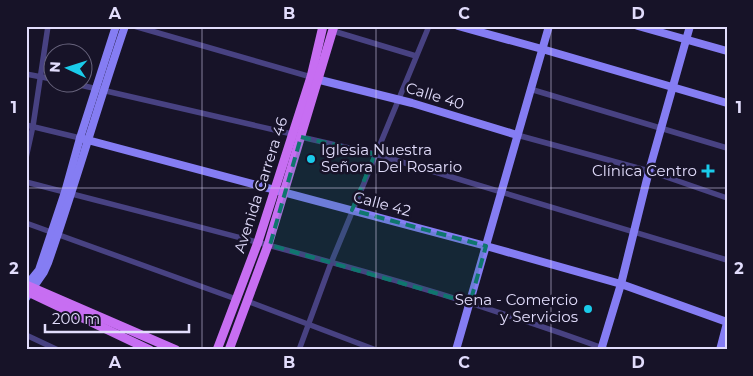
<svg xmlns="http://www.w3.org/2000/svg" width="753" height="376" font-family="Montserrat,sans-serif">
	<rect width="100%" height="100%" fill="#171328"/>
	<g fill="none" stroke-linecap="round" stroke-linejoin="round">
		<g stroke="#484282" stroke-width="5.5">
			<polyline points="134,26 311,77"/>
			<polyline points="333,31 416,56"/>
			<polyline points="26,74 52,79"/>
			<polyline points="67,82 292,134"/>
			<polyline points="530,89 727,148"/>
			<polyline points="26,125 80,138"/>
			<polyline points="517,135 649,171 727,198"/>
			<polyline points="301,137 375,154 727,260"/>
			<polyline points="26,158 33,126 48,26"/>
			<path d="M26 182C221 233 418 280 608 350"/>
			<polyline points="26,223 236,299"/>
			<polyline points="247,301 376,350"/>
			<polyline points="26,335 58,350"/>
			<polyline points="299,350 331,263 429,26"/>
		</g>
		<g stroke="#857df3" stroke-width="8">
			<polyline points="458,26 542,49 727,103"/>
			<polyline points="638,26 727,51"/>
			<polyline points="312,78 412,103 517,135"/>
			<polyline points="80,138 486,246 621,284 727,322"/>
			<polyline points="26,286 39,270 65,192 80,138 116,26"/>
			<path d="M26 298 44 272 48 263C75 185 98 105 125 26"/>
			<polyline points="456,350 549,26"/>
			<polyline points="601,350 621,284 649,171 690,26"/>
			<polyline points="720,350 727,323"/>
		</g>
		<g stroke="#c76ef2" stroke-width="9">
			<polyline points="26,285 176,350"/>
			<polyline points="26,291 150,350"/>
			<polyline points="217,350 258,242 275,189 311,77 323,26"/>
			<polyline points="229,350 268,245 334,26"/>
		</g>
	</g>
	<path fill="#0f766e" fill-opacity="0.2" stroke="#0f766e" stroke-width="4" stroke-dasharray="10 6" stroke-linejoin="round" d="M301 137 375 154 352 210 486 246 470 303 270 245Z"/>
	<path fill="none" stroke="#e2ddfc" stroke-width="1" stroke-opacity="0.55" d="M202 26V350M376 26V350M551 26V350M26 188H727"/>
	<g fill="#1acbea" stroke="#171328" stroke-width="2">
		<circle cx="311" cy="159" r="5"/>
		<path d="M705.5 163.5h5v5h5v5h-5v5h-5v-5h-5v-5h5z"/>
		<circle cx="588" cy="309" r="5"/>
	</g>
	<g text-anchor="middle" stroke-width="5" stroke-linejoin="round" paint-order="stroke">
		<g font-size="15" fill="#e2ddfc" stroke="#171328">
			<text transform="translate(435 96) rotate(17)" y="5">Calle 40</text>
			<text transform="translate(261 185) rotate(-72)" y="5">Avenida Carrera 46</text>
			<text transform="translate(382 204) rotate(15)" y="5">Calle 42</text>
		</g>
		<g font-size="15" fill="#e2ddfc" stroke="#171328" text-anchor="end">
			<text x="321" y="155" text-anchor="start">Iglesia Nuestra<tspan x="321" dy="17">Señora Del Rosario</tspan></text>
			<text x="697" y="176">Clínica Centro</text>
			<text x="578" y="305">Sena - Comercio<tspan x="578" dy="17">y Servicios</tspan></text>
		</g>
	</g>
	<rect width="753" height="376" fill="none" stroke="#171328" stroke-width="55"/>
	<g transform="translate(68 68) rotate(274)"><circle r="24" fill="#171328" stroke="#68647d"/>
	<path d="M0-4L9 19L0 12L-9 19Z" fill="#1acbea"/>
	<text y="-8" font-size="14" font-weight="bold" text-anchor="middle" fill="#e2ddfc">N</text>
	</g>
	<path d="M45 324v8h144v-8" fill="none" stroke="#e2ddfc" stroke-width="2.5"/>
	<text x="52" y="324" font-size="15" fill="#e2ddfc" stroke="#171328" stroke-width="4" paint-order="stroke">200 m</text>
	<rect x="28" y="28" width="698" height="320" fill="none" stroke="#e2ddfc" stroke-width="2"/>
	<g font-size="16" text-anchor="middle" font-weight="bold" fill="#e2ddfc">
		<text x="115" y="19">A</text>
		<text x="289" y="19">B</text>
		<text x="464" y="19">C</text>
		<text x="638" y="19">D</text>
		<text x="14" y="113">1</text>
		<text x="739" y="113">1</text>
		<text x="14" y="274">2</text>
		<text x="739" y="274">2</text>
		<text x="115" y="368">A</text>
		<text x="289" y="368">B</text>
		<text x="464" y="368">C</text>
		<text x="638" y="368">D</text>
	</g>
</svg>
